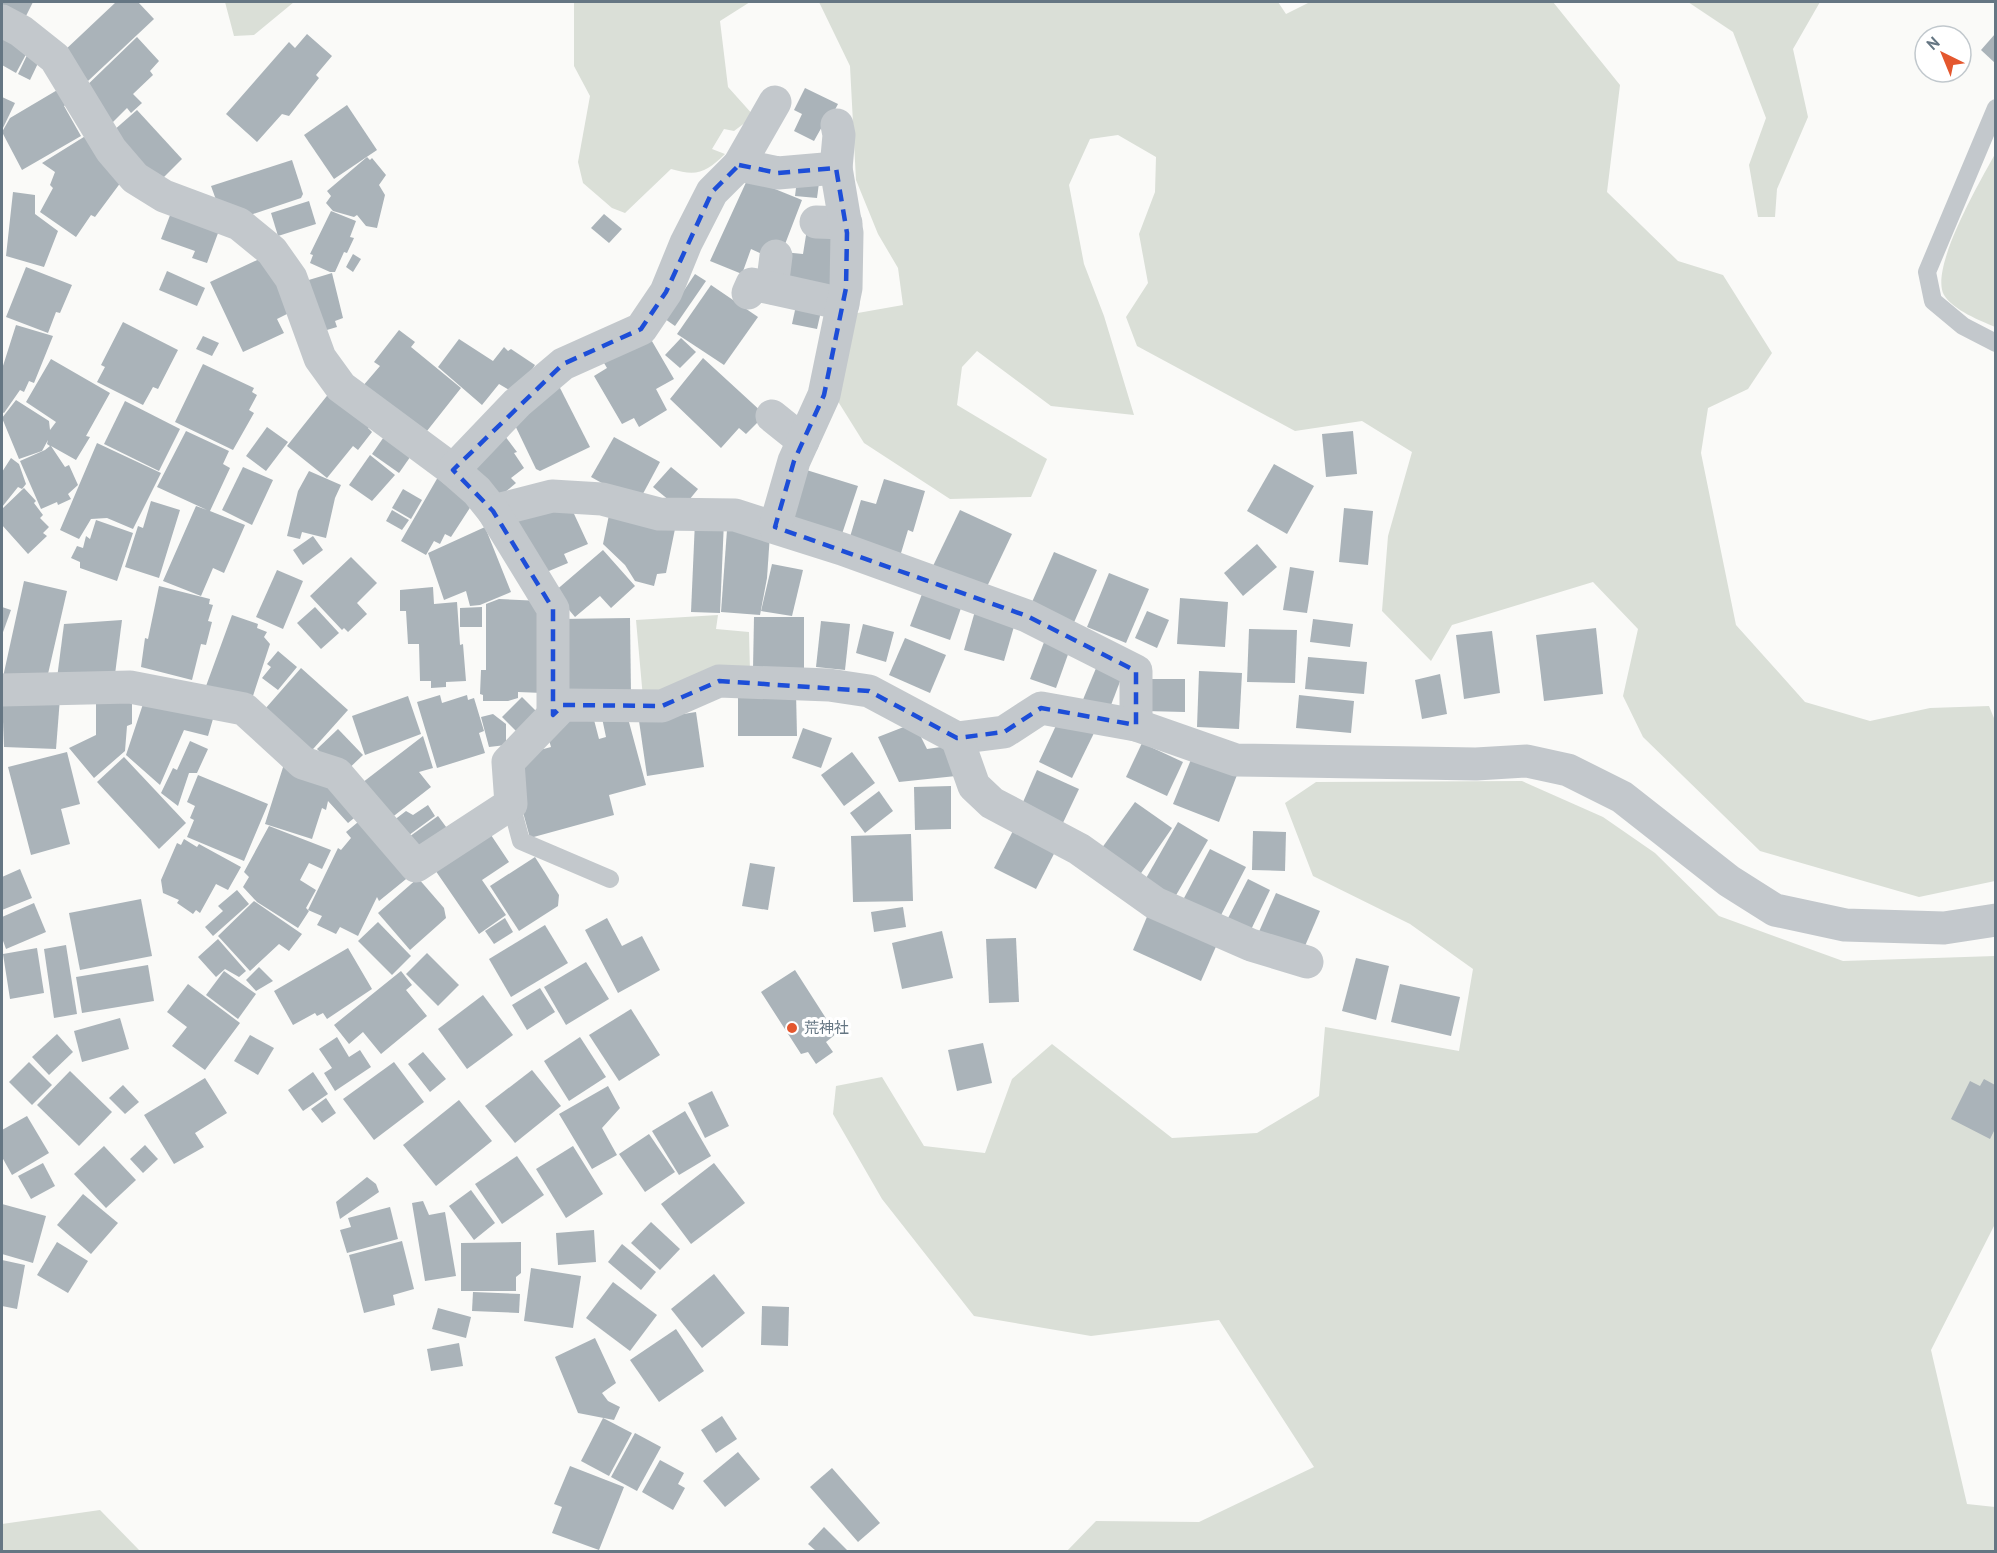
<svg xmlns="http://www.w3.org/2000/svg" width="1997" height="1553" font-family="'PT Sans','Noto Sans JP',sans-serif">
	<rect width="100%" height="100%" fill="#fafaf8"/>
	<g fill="#dadfd7">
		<polygon points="225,2 305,2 294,2 254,35 234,36"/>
		<path d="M574 2H750L720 21 728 87 754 116 734 131 724 129 712 149 725 154C706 172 698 177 671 169L625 213 612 208 583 183 578 162 590 96 574 66Z"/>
		<polygon points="819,2 1278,2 1286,14 1310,2 1553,2 1620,85 1607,192 1678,261 1723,275 1772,353 1748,389 1708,408 1701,453 1736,625 1805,702 1870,721 1930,708 1989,706 1996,723 1995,881 1919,897 1760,851 1643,737 1623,696 1638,629 1593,582 1452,625 1431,661 1382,611 1388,536 1412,452 1362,421 1295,431 1137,346 1126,317 1148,283 1139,234 1155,192 1156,157 1118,135 1090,139 1069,185 1084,264 1104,316 1134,415 1051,406 977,351 962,367 957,405 1047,459 1031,497 950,499 864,443 834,395 852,314 903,305 898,268 878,234 856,180 850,66"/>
		<polygon points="1688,2 1820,2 1793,49 1808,117 1777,189 1775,217 1758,217 1749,165 1766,118 1733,32"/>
		<path d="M1995 154V327C1981 321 1953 310 1944 295 1929 268 1981 180 1995 154Z"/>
		<polygon points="718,615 716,629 749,632 750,672 643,698 636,620"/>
		<polygon points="1522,781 1603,817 1655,853 1719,916 1843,961 1995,956 1995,1224 1931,1350 1967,1504 1995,1507 1995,1551 1067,1551 1096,1521 1199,1522 1314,1467 1219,1320 1091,1336 974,1316 882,1199 833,1114 836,1086 882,1077 924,1146 985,1153 1012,1079 1052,1044 1172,1138 1257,1133 1319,1096 1325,1027 1459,1051 1473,969 1410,924 1313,876 1285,803 1316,782"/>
		<polygon points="100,1510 140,1551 2,1551 2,1524"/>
	</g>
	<g fill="#aab3b9">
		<polygon points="2,2 33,2 24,20 2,11"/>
		<polygon points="116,2 138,2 154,19 88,81 64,51"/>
		<polygon points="2,28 30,47 16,73 2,65"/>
		<polygon points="307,34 332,56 316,75 319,78 289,116 282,114 257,142 226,114 289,42 295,48"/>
		<polygon points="1995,34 1995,63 1981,50"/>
		<polygon points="137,37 159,61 150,71 153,75 133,94 142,103 131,113 127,108 105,130 79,93"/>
		<polygon points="29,51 41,57 30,80 18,74"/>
		<polygon points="805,88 838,104 827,125 824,123 814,141 794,131 802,114 794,110"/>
		<polygon points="59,89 67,104 64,106 81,136 22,170 2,132 10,118"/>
		<polygon points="2,97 15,103 2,130"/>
		<polygon points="347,105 377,150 334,179 304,135"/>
		<polygon points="137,110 182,159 156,185 105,138"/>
		<polygon points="87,135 124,178 95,217 91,215 76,237 40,212 53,188 50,185 55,172 42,163"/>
		<polygon points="367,157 370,160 372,158 386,175 379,185 385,195 377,228 366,226 357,215 354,217 333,211 326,203 331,196 327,191"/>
		<polygon points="292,160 303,194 301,198 244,217 219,208 211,186"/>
		<polygon points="748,178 802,200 782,252 762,254 751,249 742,274 710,261"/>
		<polygon points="797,180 819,183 817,198 795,196"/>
		<polygon points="13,192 35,195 35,214 58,231 44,267 6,256"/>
		<polygon points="309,201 316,224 278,236 271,213"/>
		<polygon points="172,210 221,225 207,263 192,258 195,251 161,239"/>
		<polygon points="331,211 356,221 350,237 354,238 347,253 344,252 335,272 330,272 310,263 313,255 310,254"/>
		<polygon points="604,214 622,229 609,243 591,228"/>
		<polygon points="807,229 838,233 830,291 779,284 783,252 803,254"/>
		<polygon points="353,254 361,259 353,272 346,267"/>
		<polygon points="268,255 293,311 277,319 284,333 243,352 210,282"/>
		<polygon points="26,267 72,285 60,313 56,312 48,333 6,317"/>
		<polygon points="167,271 205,288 197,306 159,290"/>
		<polygon points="332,273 343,318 335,321 337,327 320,332 302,282"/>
		<polygon points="695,274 706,281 675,326 665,319"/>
		<polygon points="711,285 758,317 724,365 677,334"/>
		<polygon points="797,301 822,307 817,329 792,324"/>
		<polygon points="123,322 178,350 158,389 153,387 143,405 97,382 105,367 101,365"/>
		<polygon points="16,325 53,336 34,383 29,381 24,392 20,390 4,413 2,412 2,369"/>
		<polygon points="399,330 415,342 411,347 461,388 423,436 362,387 380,366 374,362"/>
		<polygon points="203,336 219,343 212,356 196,349"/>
		<polygon points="649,336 674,379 656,389 667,410 639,427 634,418 622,424 594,376 607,368 604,363"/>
		<polygon points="681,338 696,352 680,368 665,355"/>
		<polygon points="459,339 493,361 504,347 508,351 511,349 535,365 516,394 499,384 482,405 438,367"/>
		<polygon points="703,358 765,415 746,434 739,428 721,448 670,399"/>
		<polygon points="51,359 110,393 86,436 90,437 76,460 51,446 65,467 69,465 78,485 68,494 71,499 58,505 57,502 41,509 20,461 45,450 50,446 47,444 48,440 42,451 19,459 2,418 16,400 49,421 50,430 56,422 26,402"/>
		<polygon points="203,364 254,388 252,392 257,395 249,410 254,413 233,450 175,422"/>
		<polygon points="559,386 590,447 540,471 536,469 512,419"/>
		<polygon points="334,387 375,420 368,428 372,432 358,450 353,446 327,478 287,446"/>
		<polygon points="125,401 180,429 159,471 104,444"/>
		<polygon points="267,427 288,442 266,471 246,456"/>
		<polygon points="186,431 229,451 223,464 230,468 210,511 245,525 224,573 213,568 201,596 163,581 196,506 207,510 157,487"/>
		<polygon points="388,431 415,450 399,473 372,454"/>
		<polygon points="1353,431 1357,474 1326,477 1322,434"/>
		<polygon points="502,432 517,452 514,453 524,468 511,478 516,483 498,498 465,462"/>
		<polygon points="614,437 660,462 638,503 591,477"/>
		<polygon points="97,443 161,473 133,529 107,518 91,519 79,539 60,530"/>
		<polygon points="370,455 395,475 372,501 349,485"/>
		<polygon points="11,458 19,464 26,484 22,489 18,487 2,507 2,472"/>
		<polygon points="1274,464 1314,486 1287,534 1247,511"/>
		<polygon points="243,467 273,480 252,525 222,510"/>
		<polygon points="671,467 698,489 681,510 653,487"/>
		<polygon points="800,468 858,486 840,540 782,521"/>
		<polygon points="309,471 341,485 335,498 326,538 302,532 300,539 287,536 298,491"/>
		<polygon points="438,477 475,500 451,537 445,534 440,544 434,541 426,555 401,541"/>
		<polygon points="884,479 925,491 913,532 908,530 898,563 847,547 861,500 876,504"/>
		<polygon points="24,488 36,501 34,503 43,515 40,518 49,527 43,533 47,536 28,554 2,525 2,509"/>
		<polygon points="403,489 422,500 411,519 392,508"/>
		<polygon points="151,501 180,510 159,578 125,567 138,526 143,528"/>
		<polygon points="569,503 588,544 564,554 568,563 537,576 512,519"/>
		<polygon points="1344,508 1373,511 1368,565 1339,562"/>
		<polygon points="392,510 409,520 402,530 386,521"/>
		<polygon points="610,510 676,524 666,573 657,574 654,586 635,581 625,565 603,544"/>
		<polygon points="960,510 1012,534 984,593 932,568"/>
		<polygon points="96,520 133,533 117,581 80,568 80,562 71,558 77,546 83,548 86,536 90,539"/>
		<polygon points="695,521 724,521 720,613 691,612"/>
		<polygon points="485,527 511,592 480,605 470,606 466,591 444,600 428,553"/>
		<polygon points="727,530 770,534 767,578 760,615 721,612"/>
		<polygon points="313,536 323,550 303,565 293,550"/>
		<polygon points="1257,544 1277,567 1243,596 1224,573"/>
		<polygon points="603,550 635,586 611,608 600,596 575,617 554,592"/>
		<polygon points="1054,552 1097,570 1072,627 1029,609"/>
		<polygon points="351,557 377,583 357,603 367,614 348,632 344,628 342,630 310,596"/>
		<polygon points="772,564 803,570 792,616 761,611"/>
		<polygon points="1290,567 1314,571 1307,613 1283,610"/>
		<polygon points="277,570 303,581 283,629 256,617"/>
		<polygon points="1109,573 1149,589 1126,643 1087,627"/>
		<polygon points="24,581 67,591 45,687 3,677"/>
		<polygon points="159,586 210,599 209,604 213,605 208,621 212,622 206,645 201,644 192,680 141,667 145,638 148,639"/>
		<polygon points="433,587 434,604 457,602 460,645 463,644 466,681 446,682 446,687 431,688 431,681 420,681 419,644 408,644 406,611 400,611 400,590"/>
		<polygon points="922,594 961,608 950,640 910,626"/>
		<polygon points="1180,598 1228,602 1225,647 1177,644"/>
		<polygon points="499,599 542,601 543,693 518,692 518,698 508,701 483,701 483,695 480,694 481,670 486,670 486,604"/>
		<polygon points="977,604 1017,616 1004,661 964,650"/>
		<polygon points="2,607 11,610 2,635"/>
		<polygon points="315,607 339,633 321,649 297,623"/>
		<polygon points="482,607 482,627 460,627 460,608"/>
		<polygon points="1147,611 1169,620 1157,648 1135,638"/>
		<polygon points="232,615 258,624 257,628 267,632 264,637 270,644 249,708 202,697"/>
		<polygon points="754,617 804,617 804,669 753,669"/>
		<polygon points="630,618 631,695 561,695 560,619"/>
		<polygon points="1313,619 1353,624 1350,647 1310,642"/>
		<polygon points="122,620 114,682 56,686 64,624"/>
		<polygon points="821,621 850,624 845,670 816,667"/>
		<polygon points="863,624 894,632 886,662 856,653"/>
		<polygon points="1596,628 1603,694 1544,701 1536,635"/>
		<polygon points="1249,629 1297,630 1295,683 1247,682"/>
		<polygon points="1492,631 1500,693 1464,699 1456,635"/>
		<polygon points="1046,637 1071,646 1056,688 1030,679"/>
		<polygon points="905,638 946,655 930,693 889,675"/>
		<polygon points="278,651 297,667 278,690 262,678 271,667 267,664"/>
		<polygon points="1308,657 1367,662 1364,694 1305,689"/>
		<polygon points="1099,661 1124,671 1108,713 1082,702"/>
		<polygon points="301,668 348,710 305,758 258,717"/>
		<polygon points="1199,671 1242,673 1239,729 1197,727"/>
		<polygon points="1440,674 1447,714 1422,719 1415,680"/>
		<polygon points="1146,679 1185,679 1185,712 1145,711"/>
		<polygon points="738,692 796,692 797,736 738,736"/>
		<polygon points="132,693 132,724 127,726 125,751 94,778 69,748 96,735 96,695"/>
		<polygon points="146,695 215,712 208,736 184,730 160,785 126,755"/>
		<polygon points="440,695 442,703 467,695 468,700 474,698 484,731 479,733 485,753 437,768 417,702"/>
		<polygon points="1299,695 1354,701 1351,733 1296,728"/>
		<polygon points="2,696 60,698 56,749 4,747"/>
		<polygon points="408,696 421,734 365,755 352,716"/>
		<polygon points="522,697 540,715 520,735 502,717"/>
		<polygon points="626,711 646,785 609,795 614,815 530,838 511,768 525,754 551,747 546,730 558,722 593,716 599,739 606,737 602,718"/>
		<polygon points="696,712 704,767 647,776 639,721"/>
		<polygon points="493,714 506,724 506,745 489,747 481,717"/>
		<polygon points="1060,717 1094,733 1072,778 1039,762"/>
		<polygon points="914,723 927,749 948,746 956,776 899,782 878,737"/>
		<polygon points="803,728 832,738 821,768 792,758"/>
		<polygon points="338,729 363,755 342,775 317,749"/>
		<polygon points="423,736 433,768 419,772 431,787 386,822 358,786"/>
		<polygon points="190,741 208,749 197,773 189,773 178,806 161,793 173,768 177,770"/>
		<polygon points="1142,743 1183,762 1167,796 1126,777"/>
		<polygon points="67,752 80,804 61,809 70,844 31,855 8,767"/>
		<polygon points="852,752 875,783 844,806 821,775"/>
		<polygon points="124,757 186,823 159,849 97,782"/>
		<polygon points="1192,757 1237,775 1219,822 1173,804"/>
		<polygon points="285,761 364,810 348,823 328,801 326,810 322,808 312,839 265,824"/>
		<polygon points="1037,770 1079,789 1061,827 1020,809"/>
		<polygon points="198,775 268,804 244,861 187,837 194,820 190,818 195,806 187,802"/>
		<polygon points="951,786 951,829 915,830 914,787"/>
		<polygon points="879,791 893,811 865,833 850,813"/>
		<polygon points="1135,802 1172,828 1137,879 1099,852"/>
		<polygon points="428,805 435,816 401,841 389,824 406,811 413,815"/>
		<polygon points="369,813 416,871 379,901 377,897 358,936 340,927 336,934 317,925 322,916 308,910 338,848 341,850 351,838 346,832"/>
		<polygon points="438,816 452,835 415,861 402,842"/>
		<polygon points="1178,822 1208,840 1175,897 1145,880"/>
		<polygon points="1017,823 1059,844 1036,889 994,868"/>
		<polygon points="269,826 331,850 322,869 309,863 300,880 316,890 306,908 309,911 298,928 257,902 243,887 249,877 244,872"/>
		<polygon points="487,829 509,862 482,880 506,915 479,934 433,867"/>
		<polygon points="1253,831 1286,832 1285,871 1252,870"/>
		<polygon points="911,834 913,901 853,902 851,836"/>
		<polygon points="184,839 197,847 199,844 241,867 228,890 216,884 200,913 196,910 193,914 177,903 179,900 163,893 161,880 177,843 181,845"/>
		<polygon points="1210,849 1246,867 1219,919 1183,900"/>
		<polygon points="535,857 559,895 558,906 519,931 490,886"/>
		<polygon points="750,863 775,867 768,910 742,906"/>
		<polygon points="20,869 32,898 2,910 2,877"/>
		<polygon points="418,878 444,908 446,918 410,950 378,913"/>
		<polygon points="1248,879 1270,890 1248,936 1225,924"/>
		<polygon points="237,890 249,904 213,936 205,927 223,911 218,906"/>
		<polygon points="1276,893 1320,911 1302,953 1258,934"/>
		<polygon points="141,899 152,956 80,970 69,913"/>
		<polygon points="254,901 302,934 289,951 279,944 250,971 218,936"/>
		<polygon points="34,903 46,932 6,949 2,938 2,917"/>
		<polygon points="903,907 906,927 874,932 871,912"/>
		<polygon points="1149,912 1218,942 1201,981 1133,950"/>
		<polygon points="505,918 513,932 494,944 485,931"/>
		<polygon points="607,918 622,946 642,936 660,970 618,993 585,930"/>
		<polygon points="378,922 411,956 392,975 358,941"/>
		<polygon points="545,925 568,963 511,997 489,959"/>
		<polygon points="942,931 953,978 902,989 892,943"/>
		<polygon points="1016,938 1019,1002 989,1003 986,939"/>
		<polygon points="218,939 246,971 239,977 225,969 216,977 198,957"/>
		<polygon points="66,945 77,1014 54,1018 44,949"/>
		<polygon points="37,948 44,993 10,999 3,954"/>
		<polygon points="348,948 372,989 327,1019 323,1013 317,1016 315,1013 293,1025 274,991"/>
		<polygon points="427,953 459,985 438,1006 406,974"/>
		<polygon points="1356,958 1389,966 1376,1020 1342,1011"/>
		<polygon points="586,962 609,999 566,1025 544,987"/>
		<polygon points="148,965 154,1001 82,1013 76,977"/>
		<polygon points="259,967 273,981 256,991 246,980"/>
		<polygon points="795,970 836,1034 826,1042 833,1052 816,1064 808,1052 801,1054 761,992"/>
		<polygon points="224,971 256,994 238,1019 206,995"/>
		<polygon points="401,971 412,985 406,990 427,1016 381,1054 363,1032 349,1044 334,1025"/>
		<polygon points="188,984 240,1023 205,1070 172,1046 187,1027 167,1012"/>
		<polygon points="1400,984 1460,997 1451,1036 1391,1022"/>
		<polygon points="540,988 555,1012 527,1030 512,1005"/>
		<polygon points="483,995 513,1035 467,1069 438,1029"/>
		<polygon points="631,1009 660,1055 619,1081 589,1035"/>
		<polygon points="120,1018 129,1049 82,1062 74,1031"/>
		<polygon points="57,1034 73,1052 49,1075 32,1057"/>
		<polygon points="250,1035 274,1048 258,1075 234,1061"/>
		<polygon points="337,1037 349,1057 360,1050 371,1067 335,1091 324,1073 332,1068 319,1049"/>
		<polygon points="580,1037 606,1077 569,1101 544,1061"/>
		<polygon points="983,1043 992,1083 957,1091 948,1050"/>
		<polygon points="423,1052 446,1079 430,1092 408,1064"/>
		<polygon points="29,1062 52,1085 32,1105 9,1082"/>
		<polygon points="394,1062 424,1102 374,1140 343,1099"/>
		<polygon points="532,1070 561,1106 515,1143 485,1106"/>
		<polygon points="70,1071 112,1112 79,1146 37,1105"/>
		<polygon points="313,1072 328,1094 303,1111 288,1090"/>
		<polygon points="205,1078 227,1113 195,1133 204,1147 174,1164 144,1115"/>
		<polygon points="1984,1079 1995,1085 1995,1129 1990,1139 1951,1119 1970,1081 1980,1086"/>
		<polygon points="123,1085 139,1102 125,1114 109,1098"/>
		<polygon points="608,1086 620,1108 602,1128 617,1155 592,1169 559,1114"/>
		<polygon points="712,1091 729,1126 705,1138 688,1103"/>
		<polygon points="326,1098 336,1113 322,1123 311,1109"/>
		<polygon points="459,1100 492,1141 436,1186 403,1145"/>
		<polygon points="685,1111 711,1156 679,1175 652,1131"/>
		<polygon points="27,1116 49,1153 12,1175 2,1157 2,1130"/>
		<polygon points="649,1134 675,1172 645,1192 619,1154"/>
		<polygon points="145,1145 158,1159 143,1173 130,1159"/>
		<polygon points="104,1146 136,1180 106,1208 74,1174"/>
		<polygon points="573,1146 603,1194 566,1218 536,1169"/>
		<polygon points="517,1156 544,1195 502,1224 475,1184"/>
		<polygon points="43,1163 55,1186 31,1199 18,1176"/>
		<polygon points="714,1163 745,1203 691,1244 661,1204"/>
		<polygon points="367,1177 376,1184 379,1192 340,1219 336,1202"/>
		<polygon points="471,1190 495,1223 474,1240 449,1206"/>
		<polygon points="83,1194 118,1223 91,1254 57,1225"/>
		<polygon points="423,1201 429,1215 445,1212 456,1276 425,1281 412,1203"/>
		<polygon points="2,1204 46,1216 33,1263 2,1254"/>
		<polygon points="390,1207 398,1239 347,1253 340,1230 351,1227 348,1218"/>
		<polygon points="651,1222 680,1249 660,1270 631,1243"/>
		<polygon points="594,1230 596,1262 558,1265 556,1233"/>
		<polygon points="402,1241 414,1289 393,1295 395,1305 364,1313 349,1255"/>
		<polygon points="57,1242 88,1261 68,1293 37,1275"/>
		<polygon points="521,1242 521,1273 516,1277 516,1291 461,1291 461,1243"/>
		<polygon points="622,1244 656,1272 641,1290 608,1262"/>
		<polygon points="2,1260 25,1265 17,1309 2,1306"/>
		<polygon points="531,1268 581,1276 573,1328 524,1321"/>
		<polygon points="714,1274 745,1313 702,1348 671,1309"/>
		<polygon points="613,1282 657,1315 630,1351 586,1318"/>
		<polygon points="473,1292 520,1294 519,1313 472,1311"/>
		<polygon points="762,1306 789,1307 788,1346 761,1345"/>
		<polygon points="438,1308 471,1317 466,1338 432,1329"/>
		<polygon points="676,1329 704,1371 659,1402 630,1360"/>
		<polygon points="595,1338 616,1383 602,1393 608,1401 620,1407 614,1420 578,1413 555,1357"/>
		<polygon points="459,1343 463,1366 431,1371 427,1349"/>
		<polygon points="722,1416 737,1439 716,1453 701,1430"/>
		<polygon points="603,1418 632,1433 609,1476 581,1461"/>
		<polygon points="635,1433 661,1447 637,1491 611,1477"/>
		<polygon points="738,1452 760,1479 725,1507 703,1481"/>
		<polygon points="660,1460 684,1473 678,1484 685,1488 673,1510 642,1492"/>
		<polygon points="570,1466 624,1487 599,1550 552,1533 562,1507 554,1504"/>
		<polygon points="832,1468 880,1523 858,1542 810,1487"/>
		<polygon points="824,1527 848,1551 816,1551 808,1544"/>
	</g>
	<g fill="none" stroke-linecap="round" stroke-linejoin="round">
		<g stroke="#c3c8cc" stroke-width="18">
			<polyline points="1996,108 1927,272 1933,301 1963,326 1996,343"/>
			<polyline points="511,804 521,841 610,879"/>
		</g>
		<g stroke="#c3c8cc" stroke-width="33">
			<polyline points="2,21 21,31 55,58 111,150 135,178 164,196 239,224 272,251 291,278 320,358 341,387 453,470 477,491 493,511 552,496 602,499 659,514 735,515 842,549 1027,616 1136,671 1136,725"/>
			<polyline points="739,165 778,173 836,168"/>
			<polyline points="816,222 846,223"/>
			<polyline points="772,288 776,256"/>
			<polyline points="748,293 752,284 843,304"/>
			<polyline points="772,416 803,441"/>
			<polyline points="453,470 517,403 563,364 641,329 666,292 686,243 712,192 739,165 775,102"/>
			<polyline points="493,511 553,609 553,715"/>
			<polyline points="775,527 794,461 824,395 846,288 847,233 836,168 839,135 837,125"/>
			<polyline points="2,690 130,687 244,709 303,763 337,774 416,866 511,804 508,762 563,705 662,706 719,681 829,685 869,691 957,738 1004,732 1041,708 1136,725 1236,760 1476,764 1527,761 1568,770 1622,797 1729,881 1775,910 1845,925 1944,928 1996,920"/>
			<polyline points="957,738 974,786 992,803 1079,849 1155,903 1251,945 1307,962"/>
		</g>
	</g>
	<path fill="none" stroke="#1d4ed8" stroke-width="4.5" stroke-dasharray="12 8" stroke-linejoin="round" d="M739 165 778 173 836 168 847 233 846 288 824 395 794 461 775 527 1027 616 1136 671V725L1041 708 1004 732 957 738 869 691 719 681 662 706 563 705 553 715V609L493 511 453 470 563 364 641 329 666 292 712 192Z"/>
	<circle fill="#e4572e" stroke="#fff" stroke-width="2" cx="792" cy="1028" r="6"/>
	<g text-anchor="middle" stroke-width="6" stroke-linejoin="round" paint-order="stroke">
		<g font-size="15" fill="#657683" stroke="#fff" text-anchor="start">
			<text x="804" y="1033">荒神社</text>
		</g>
	</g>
	<rect width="1997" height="1553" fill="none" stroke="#657683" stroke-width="6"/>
	<g transform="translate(1943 54) rotate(317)"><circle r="28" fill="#ffffff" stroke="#c1c8cd" stroke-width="1.5"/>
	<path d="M0-4.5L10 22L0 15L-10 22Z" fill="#e4572e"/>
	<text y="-9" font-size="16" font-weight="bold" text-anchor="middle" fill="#657683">N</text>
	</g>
</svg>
